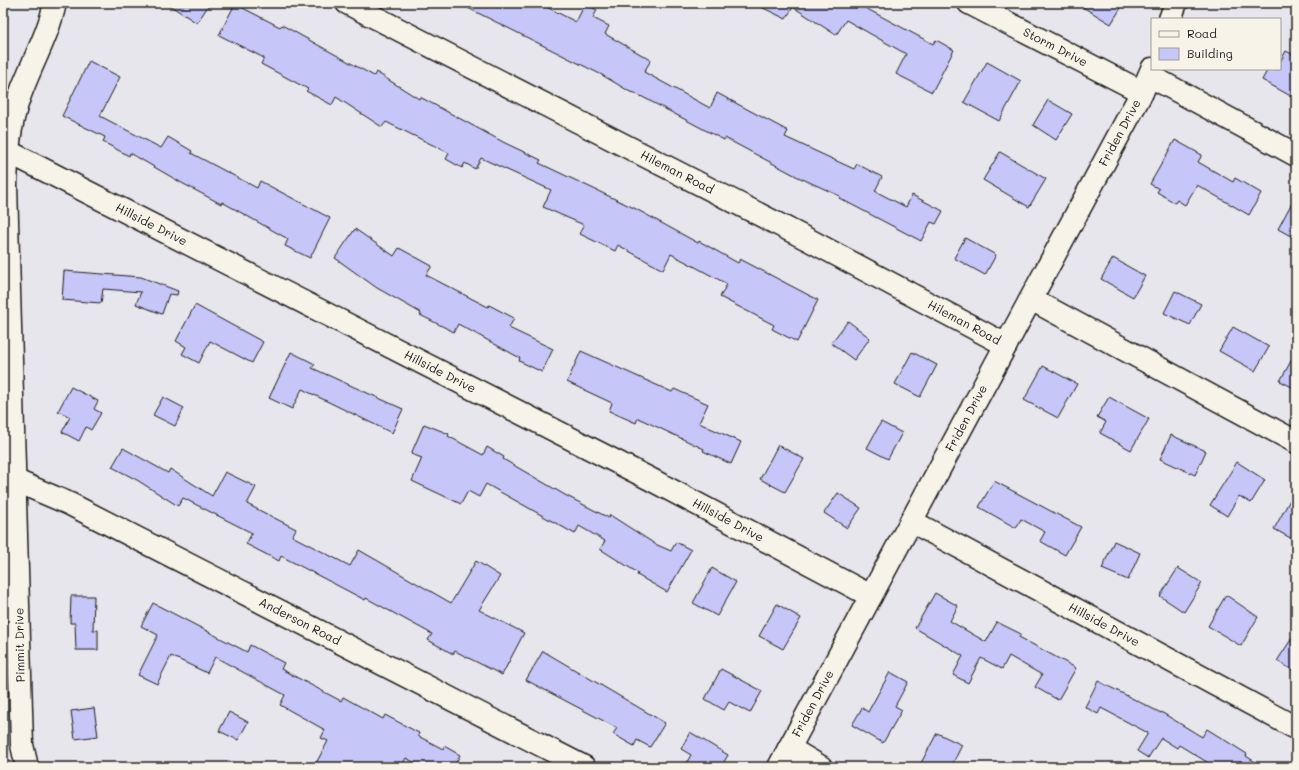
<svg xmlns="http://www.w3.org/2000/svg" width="1299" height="770" font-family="Mali,sans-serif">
	<rect width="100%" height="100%" fill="#e8e6ed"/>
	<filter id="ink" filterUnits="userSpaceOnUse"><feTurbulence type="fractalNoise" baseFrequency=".025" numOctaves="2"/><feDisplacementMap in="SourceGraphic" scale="8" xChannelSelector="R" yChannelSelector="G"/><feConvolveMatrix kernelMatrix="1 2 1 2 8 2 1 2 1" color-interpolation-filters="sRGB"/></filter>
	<g filter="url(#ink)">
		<g fill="#c6c6f9" stroke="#1c1c1c">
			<polygon points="166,3 210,3 197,23"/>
			<polygon points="458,3 539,3 576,22 585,4 597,10 593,18 609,26 605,34 651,60 644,72 710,108 717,93 788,131 785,137 854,169 857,164 882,177 875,191 906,207 912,195 943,211 936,224 931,222 921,241 839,198 840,196 798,177 725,138 724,140 633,92 632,93 602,75"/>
			<polygon points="753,3 856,3 933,44 936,40 954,50 932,92 896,74 906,54 846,20 836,35 793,7 786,19"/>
			<polygon points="1076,3 1124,3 1111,24"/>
			<polygon points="235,4 280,27 282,25 374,76 376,72 419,99 420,97 505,143 541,160 539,163 636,209 698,243 699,241 738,263 740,259 818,300 797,342 772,329 774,325 720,297 727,284 671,254 663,270 618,245 615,251 580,234 584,225 543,207 551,190 481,158 475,169 465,163 462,168 446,159 449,153 386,122 382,127 336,97 332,105 306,91 308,89 261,64 264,58 219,35"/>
			<polygon points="1286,51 1296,56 1296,99 1262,80 1268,69 1280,69 1280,62"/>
			<polygon points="89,61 120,77 100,116 161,148 168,137 192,151 191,153 257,188 260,181 330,218 310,258 285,246 288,239 222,202 221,204 180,182 130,153 129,156 103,142 105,137 62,116"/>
			<polygon points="987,62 1021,81 999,121 964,102"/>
			<polygon points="1048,100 1072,114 1056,140 1033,125"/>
			<polygon points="1175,140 1202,155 1198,162 1233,182 1235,178 1261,193 1249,215 1197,185 1185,205 1177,200 1175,203 1157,192 1159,189 1150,184"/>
			<polygon points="1000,152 1046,179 1029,207 983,180"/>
			<polygon points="1296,195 1296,239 1278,229"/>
			<polygon points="355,229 394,256 399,248 432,266 426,275 488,307 489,305 514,318 509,328 553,349 542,372 519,361 520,358 458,324 454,332 420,315 421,313 377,288 335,258"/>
			<polygon points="965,238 996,255 985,275 954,258"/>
			<polygon points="1113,258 1145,276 1133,297 1101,279"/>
			<polygon points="64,271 141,277 178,291 177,295 169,294 162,314 136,304 141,292 103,289 101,303 62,300"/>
			<polygon points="1175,291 1201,304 1190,325 1164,313"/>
			<polygon points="195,305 263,342 252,363 210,341 199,363 182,354 186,347 176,341"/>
			<polygon points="848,321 870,338 854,360 831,343"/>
			<polygon points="1233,327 1269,347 1255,371 1219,351"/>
			<polygon points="581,351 672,392 674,389 708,404 699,423 741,442 731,464 703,451 704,449 638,418 636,423 609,411 612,403 567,382"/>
			<polygon points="291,352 315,364 312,368 403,409 392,433 302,389 292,409 269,398"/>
			<polygon points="912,352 937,365 920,397 895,384"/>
			<polygon points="1296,352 1296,389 1280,381"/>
			<polygon points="1043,366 1077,384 1058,418 1024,400"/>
			<polygon points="71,387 98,401 94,409 101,413 91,430 86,427 79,441 62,432 70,417 58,411"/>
			<polygon points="163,397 184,408 175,426 153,415"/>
			<polygon points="1109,397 1149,419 1131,450 1100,433 1106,422 1097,417"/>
			<polygon points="881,422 902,433 888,459 867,448"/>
			<polygon points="424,424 449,434 448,436 483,455 487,447 504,457 503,459 565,495 609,518 610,515 655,544 671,551 676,542 691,550 667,592 637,575 638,573 600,549 605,541 579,526 575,534 486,484 479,497 468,491 461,504 412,481 422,458 411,454"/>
			<polygon points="1171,435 1206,451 1195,475 1160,459"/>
			<polygon points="778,445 804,459 785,492 760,479"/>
			<polygon points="123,448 168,473 170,469 212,496 225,472 256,487 247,504 296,529 292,536 350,566 359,550 451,603 476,561 500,576 479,610 524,633 502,675 455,651 453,654 428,640 432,634 366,598 365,600 281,556 279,561 246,544 252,533 183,498 178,506 137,480 112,467"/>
			<polygon points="1237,462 1265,480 1251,503 1239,496 1227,516 1210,505"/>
			<polygon points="994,481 1081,527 1065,555 1040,541 1045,532 1021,519 1016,528 979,507"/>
			<polygon points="1296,489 1296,541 1274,529"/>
			<polygon points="838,493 861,508 847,528 824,513"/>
			<polygon points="1114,541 1140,553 1128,580 1102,569"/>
			<polygon points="712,568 736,582 717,616 693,603"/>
			<polygon points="1178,568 1202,583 1184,612 1160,596"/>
			<polygon points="935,593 958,606 950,621 986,642 997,622 1021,634 1019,637 1076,668 1058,700 1035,687 1042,675 1009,656 1002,669 981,658 968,683 953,675 963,656 915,628"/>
			<polygon points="1226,595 1258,617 1241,646 1208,626"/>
			<polygon points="71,596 94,596 93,630 98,630 98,650 76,650 75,623 70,623"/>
			<polygon points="153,603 247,652 250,645 284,663 281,669 341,701 343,697 383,719 385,715 419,733 418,736 443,749 444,746 460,755 454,767 423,767 406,758 401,767 314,767 328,741 321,738 325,730 280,705 285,695 215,657 207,673 171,656 157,684 138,675 158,635 141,626"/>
			<polygon points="777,604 801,618 783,649 759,636"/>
			<polygon points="1296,632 1296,672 1277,661"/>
			<polygon points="543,651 665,723 650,747 637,740 634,746 613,734 617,728 526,680"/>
			<polygon points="721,669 762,691 750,713 729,702 724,710 705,699"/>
			<polygon points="890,672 908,682 895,706 902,710 883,743 852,725 862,708 868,712"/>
			<polygon points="1098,681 1161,713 1161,712 1202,737 1207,729 1247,754 1246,756 1263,767 1215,767 1179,745 1177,748 1161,738 1148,758 1137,751 1148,733 1101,708 1098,714 1085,707"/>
			<polygon points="94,708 98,736 75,739 71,711"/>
			<polygon points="229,712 248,722 238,740 219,731"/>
			<polygon points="690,732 728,755 721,767 684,767 691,755 681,749"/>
			<polygon points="937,733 962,745 951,767 929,767 921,763"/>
		</g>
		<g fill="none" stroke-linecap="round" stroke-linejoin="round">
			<g stroke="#1c1c1c" stroke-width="25">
				<g id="minor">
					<path id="s1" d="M347 3 809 240 1006 345"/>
					<path id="s2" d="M969 3 1142 92"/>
					<polyline points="1170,19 1176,3"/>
					<polyline points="1150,76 1296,155"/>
					<path id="s3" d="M7 151 650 479 871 596"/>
					<polyline points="1031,299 1296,442"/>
					<path id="s4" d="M14 480 70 504 584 767"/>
					<path id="s5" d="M911 521 1296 728"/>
					<polyline points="789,748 821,767"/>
					<path d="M27 767 22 745 6 186C7 154 9 125 20 95 31 64 48 36 55 3"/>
					<path id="s6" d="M779 767 1142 92 1152 69"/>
				</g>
			</g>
			<use href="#minor" stroke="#f7f3e8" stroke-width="22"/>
		</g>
	</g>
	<g text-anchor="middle" stroke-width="3" stroke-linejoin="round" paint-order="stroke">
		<g font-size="12" fill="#1c1c1c" stroke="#f7f3e8">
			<text dy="4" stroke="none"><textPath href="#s2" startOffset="97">Storm Drive</textPath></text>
			<text dy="4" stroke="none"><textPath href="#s6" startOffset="720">Friden Drive</textPath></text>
			<text dy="4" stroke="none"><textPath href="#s1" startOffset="371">Hileman Road</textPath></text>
			<text dy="4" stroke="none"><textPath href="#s3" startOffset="162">Hillside Drive</textPath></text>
			<text dy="4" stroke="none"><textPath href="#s1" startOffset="695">Hileman Road</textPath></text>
			<text dy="4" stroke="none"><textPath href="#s3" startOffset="486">Hillside Drive</textPath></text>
			<text dy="4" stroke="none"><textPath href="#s6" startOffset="396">Friden Drive</textPath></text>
			<text dy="4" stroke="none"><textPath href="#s3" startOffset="810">Hillside Drive</textPath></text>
			<text dy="4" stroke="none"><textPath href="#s4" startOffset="319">Anderson Road</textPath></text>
			<text dy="4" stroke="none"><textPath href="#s5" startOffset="219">Hillside Drive</textPath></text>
			<text transform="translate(20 645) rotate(-91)" y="4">Pimmit Drive</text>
			<text dy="4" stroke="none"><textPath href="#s6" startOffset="72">Friden Drive</textPath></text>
		</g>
	</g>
	<rect width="1299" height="770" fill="none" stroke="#f7f3e8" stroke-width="16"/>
	<rect x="8" y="8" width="1283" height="754" fill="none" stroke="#1c1c1c" stroke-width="1.5" filter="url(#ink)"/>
	<rect x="1151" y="18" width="130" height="52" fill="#f7f3e8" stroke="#9f9d96"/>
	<rect x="1159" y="31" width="20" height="6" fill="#f7f3e8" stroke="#9f9d96"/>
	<text x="1187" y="38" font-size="12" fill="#1c1c1c">Road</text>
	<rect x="1159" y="48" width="20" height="12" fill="#c6c6f9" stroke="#9f9d96"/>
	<text x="1187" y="58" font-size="12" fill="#1c1c1c">Building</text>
</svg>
